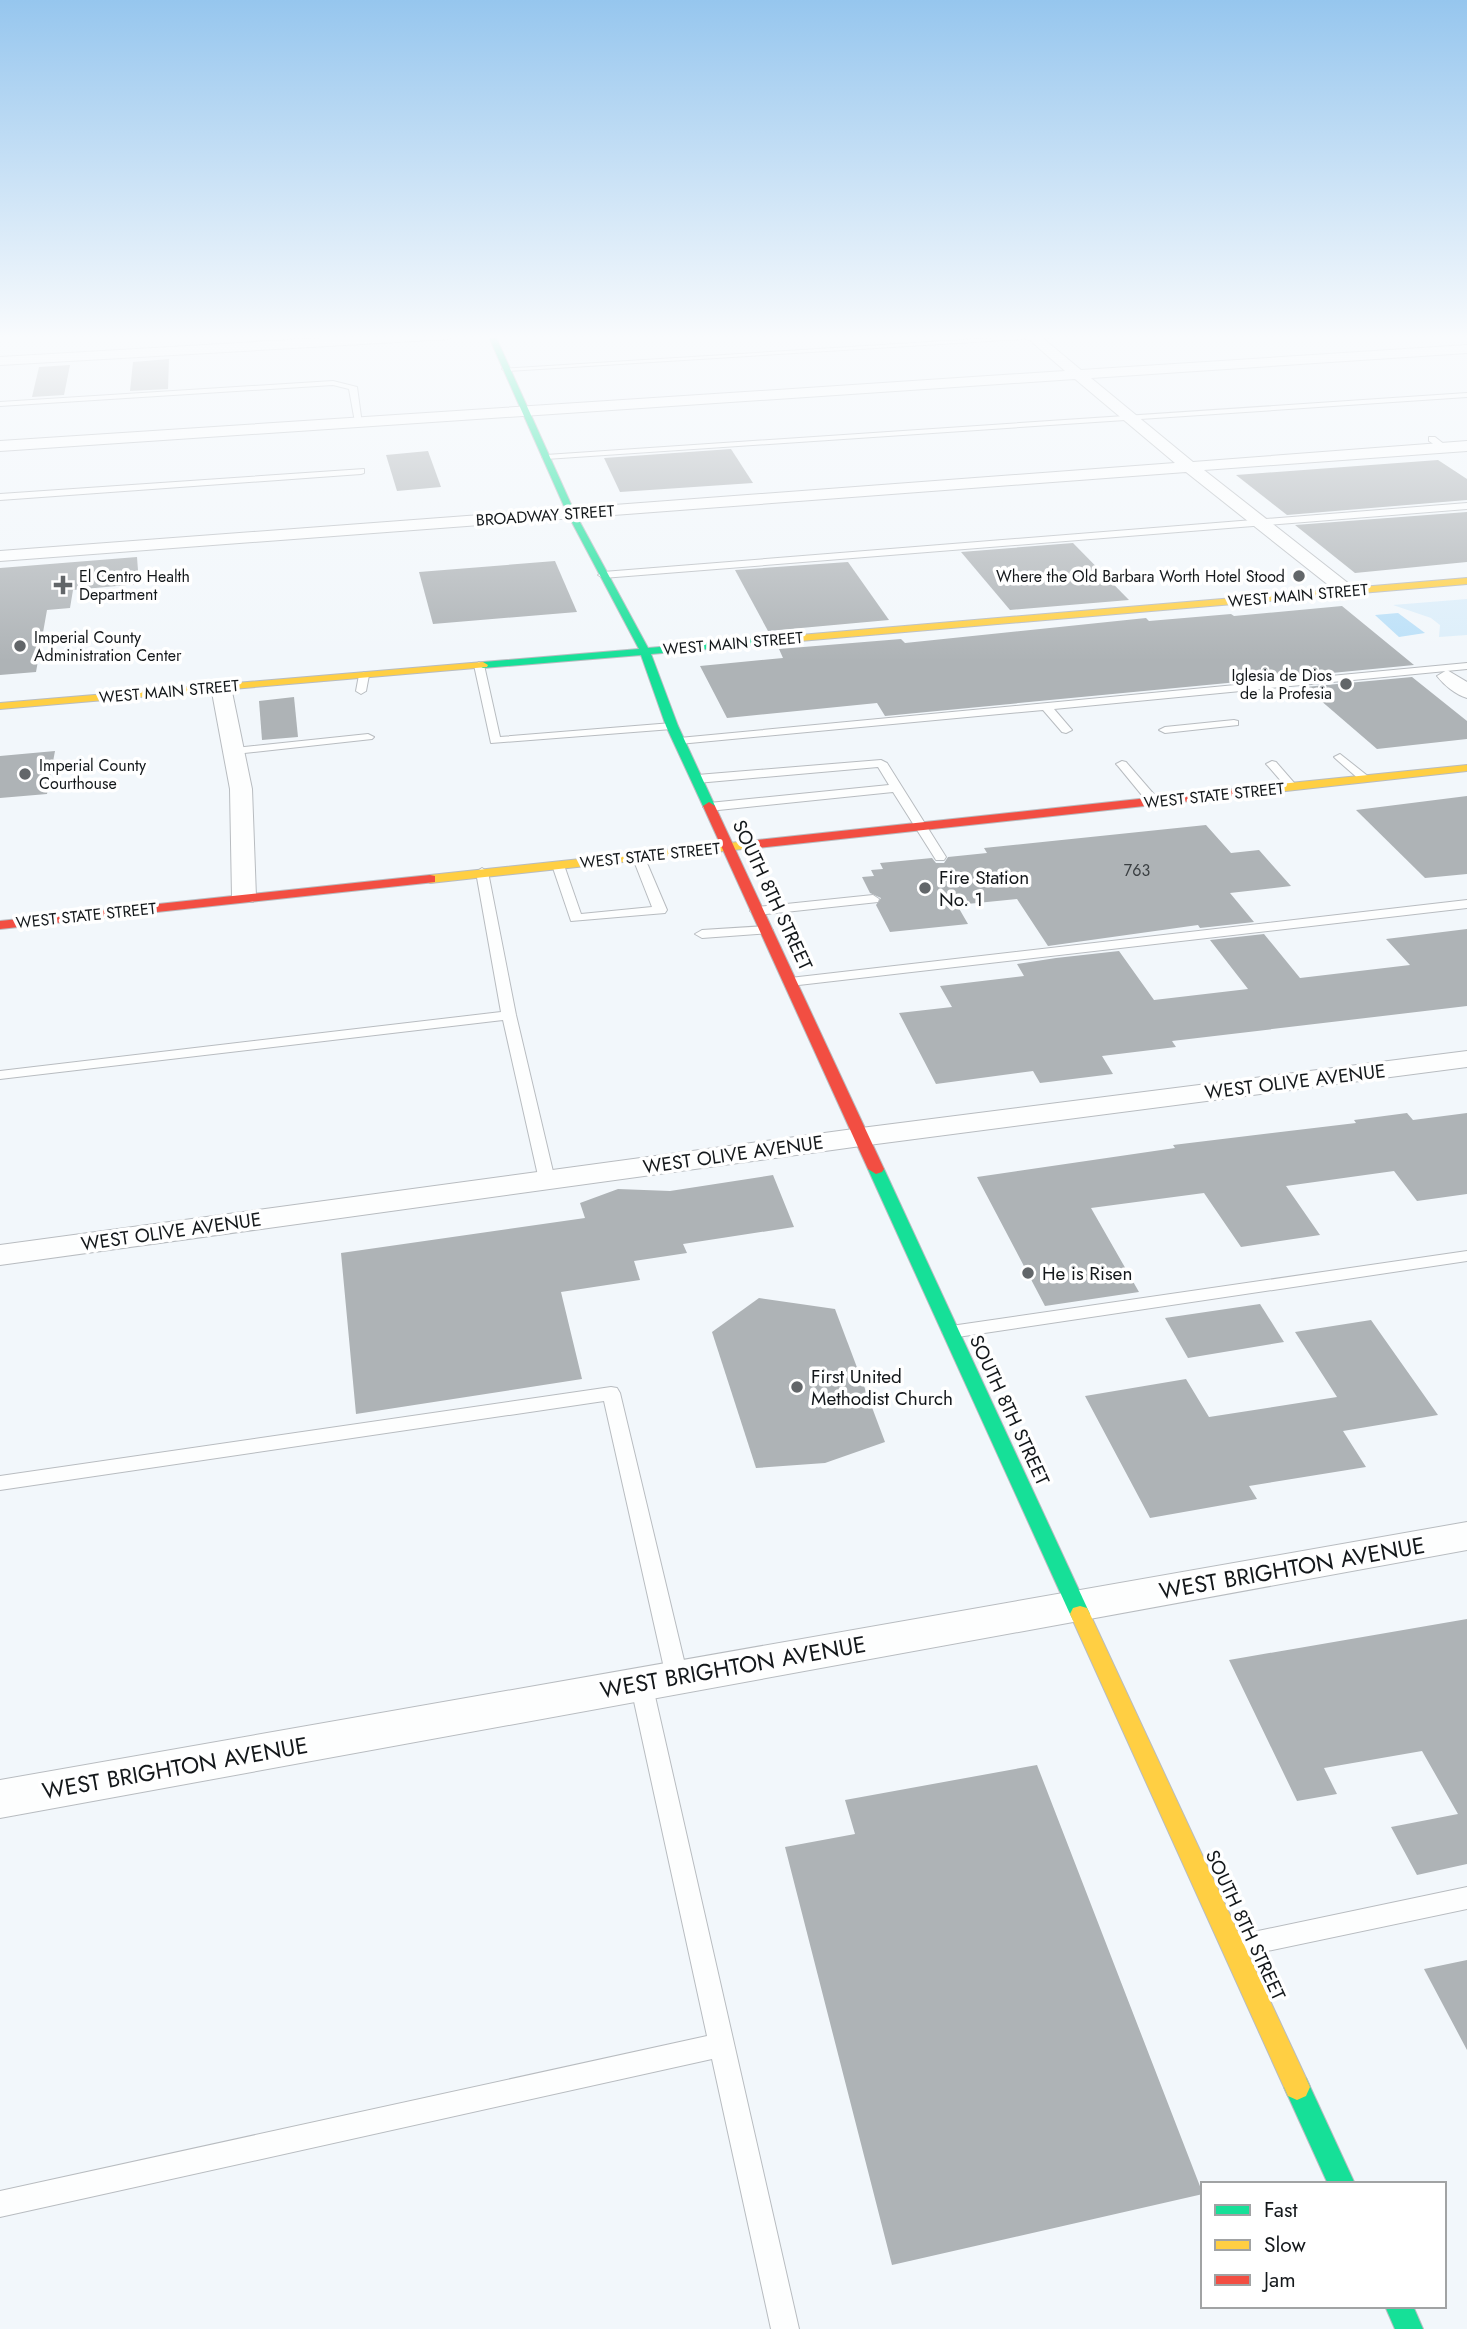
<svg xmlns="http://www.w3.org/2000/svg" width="1467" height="2329" font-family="Jost,sans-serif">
	<rect width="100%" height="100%" fill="#f2f7fb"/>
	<polygon fill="#dceefa" points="1467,599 1467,635 1439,637 1440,625 1431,618 1393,605"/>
	<polygon fill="#bbe0f8" points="1398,613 1425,633 1399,637 1375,615"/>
	<g fill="#aeb3b6">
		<polygon points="169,359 168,389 130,391 133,362"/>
		<polygon points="70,365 64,395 32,397 39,367"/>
		<polygon points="731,449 753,483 620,492 604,458"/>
		<polygon points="428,451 441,487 397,491 386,455"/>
		<polygon points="1438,460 1467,479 1467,500 1287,515 1236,475"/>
		<polygon points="1467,512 1467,562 1355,573 1295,525"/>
		<polygon points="1073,543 1129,600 1010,610 961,552"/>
		<polygon points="137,557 139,584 73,590 70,608 47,610 36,672 0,675 0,568"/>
		<polygon points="555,561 577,612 433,624 419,572"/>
		<polygon points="848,562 889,620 768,631 735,570"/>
		<polygon points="1342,606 1414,665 885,716 877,703 727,718 700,666 783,658 779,649 901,639 905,643 1146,618 1149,621 1231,614 1234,616"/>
		<polygon points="1412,677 1467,721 1467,739 1377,749 1305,687"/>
		<polygon points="294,697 298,737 262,740 259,701"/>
		<polygon points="55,751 47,794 0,798 0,756"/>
		<polygon points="1467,796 1467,874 1425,878 1356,810"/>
		<polygon points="1206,825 1231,853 1259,850 1291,886 1230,893 1254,922 1200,928 1198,925 1048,946 1017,899 957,905 968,924 890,932 876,905 881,898 870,893 862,877 874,876 871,870 883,869 880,863 932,858 936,863 944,863 948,857 987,853 984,848"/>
		<polygon points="1467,929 1467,1006 1172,1041 1176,1047 1102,1056 1113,1074 1040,1083 1033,1071 936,1084 899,1013 952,1007 940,986 1024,976 1017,964 1056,958 1119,951 1154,1000 1248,989 1210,940 1264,934 1300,978 1410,965 1386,939"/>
		<polygon points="1407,1113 1413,1120 1467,1113 1467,1194 1417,1201 1394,1171 1286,1186 1320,1235 1241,1247 1204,1193 1091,1208 1139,1292 1045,1306 977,1177 1175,1148 1173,1145 1356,1123 1354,1120"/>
		<polygon points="773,1175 794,1227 683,1244 687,1253 634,1261 640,1280 561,1292 582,1379 356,1414 341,1253 585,1218 580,1203 618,1189 670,1191"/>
		<polygon points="759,1298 835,1309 885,1442 825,1463 756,1468 712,1332"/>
		<polygon points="1260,1304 1284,1342 1188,1358 1165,1318"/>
		<polygon points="1371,1320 1438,1415 1343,1431 1366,1467 1249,1486 1257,1499 1150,1518 1085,1396 1186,1379 1209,1417 1337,1397 1295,1332"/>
		<polygon points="1467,1619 1467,1864 1417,1875 1391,1827 1458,1814 1422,1751 1324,1768 1337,1794 1297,1801 1229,1660"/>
		<polygon points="1037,1765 1203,2194 892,2265 785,1847 855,1834 845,1800"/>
		<polygon points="1467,1960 1467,2050 1424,1969"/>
	</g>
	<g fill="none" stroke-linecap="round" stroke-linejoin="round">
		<g stroke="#b8bcc0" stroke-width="2">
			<g id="lane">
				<polygon points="1041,335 1086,335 506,371 502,369"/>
				<polygon points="333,381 357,387 362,424 355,422 349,389 333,385 0,406 0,402"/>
				<polygon points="1467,393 1467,397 546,459 542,457 546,455"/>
				<polygon points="1429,437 1435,437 1449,448 1442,450 1429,441"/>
				<polygon points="364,469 364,473 361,474 0,500 0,494"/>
				<polygon points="1467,503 1467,509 603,578 598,575 603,572"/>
				<polygon points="479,662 484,665 500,737 672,723 678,726 672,729 491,743 474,665"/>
				<polygon points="1467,663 1467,669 1054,709 1072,730 1066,733 1062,732 1043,710 679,744 673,741 679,738"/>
				<polygon points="364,672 369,675 366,691 361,694 356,691 359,675"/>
				<polygon points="1234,720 1238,721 1238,725 1165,733 1159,730 1165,727"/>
				<polygon points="368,734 374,737 372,739 235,754 229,751 235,748"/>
				<polygon points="1340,754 1369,777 1369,781 1361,781 1336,759 1334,757"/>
				<polygon points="881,760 887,763 946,857 944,860 936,860 893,792 709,811 703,807 709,803 889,785 878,767 697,783 691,779 697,775"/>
				<polygon points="1122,761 1126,762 1158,799 1158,805 1150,805 1118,766 1116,764"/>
				<polygon points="1272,761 1276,762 1296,785 1296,789 1288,789 1268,766 1266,764"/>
				<polygon points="638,852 644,856 667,910 665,913 571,921 552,865 554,862 562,862 564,865 581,914 652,907 632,856"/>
				<polygon points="482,868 488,872 516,1015 555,1180 553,1184 547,1185 539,1180 503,1020 0,1079 0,1071 501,1012 476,872"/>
				<polygon points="873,895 879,899 878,902 757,915 750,911 757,907"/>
				<polygon points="1467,900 1467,908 790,986 783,982 790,978"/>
				<polygon points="766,926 773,930 771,933 702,938 695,934 702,930"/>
				<polygon points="1467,1251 1467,1261 951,1338 945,1336 942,1332 945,1328 951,1326"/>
				<polygon points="611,1387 617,1388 620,1393 688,1677 684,1683 677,1686 670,1683 666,1677 604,1401 0,1490 0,1476"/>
				<polygon points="641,1674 649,1677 652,1683 799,2329 771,2329 712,2059 0,2217 0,2191 707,2036 630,1683 633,1677"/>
				<polygon points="1467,1887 1467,1909 1239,1957 1231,1954 1227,1946 1231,1938 1239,1935"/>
			</g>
		</g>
		<g stroke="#b8bcc0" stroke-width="2">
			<g id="street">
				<polygon points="374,335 455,335 449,339 0,365 0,357"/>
				<polygon points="1024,335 1039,335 1081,370 1467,345 1467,353 1091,378 1193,462 1467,441 1467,451 1204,470 1353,587 1356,591 1347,596 1341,595 1186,472 0,561 0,551 1175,463 1075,379 0,451 0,441 1065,371"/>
				<path d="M1447 670 1467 682V698C1456 695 1444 685 1437 676Z"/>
				<polygon points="221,681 231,687 252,789 256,897 253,902 235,902 232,897 230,789 211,687"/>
				<polygon points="1467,1051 1467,1067 861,1146 0,1265 0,1245 861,1128"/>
				<polygon points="1467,1522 1467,1550 0,1818 0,1780"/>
			</g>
		</g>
		<g stroke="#b8bcc0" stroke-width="2">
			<g id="fast">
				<polygon points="488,335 495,335 575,513 648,648 800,635 805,638 800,641 651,654 678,726 715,806 713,809 709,810 703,806 666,726 641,655 483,668 478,665 483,662 639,649 567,513"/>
				<polygon points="876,1164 884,1169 1090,1614 1087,1620 1080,1622 1073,1620 1070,1614 868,1169"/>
				<polygon points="1297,2074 1306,2078 1355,2184 1328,2184 1284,2087 1288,2078"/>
				<polygon points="1385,2306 1413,2306 1423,2329 1395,2329"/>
			</g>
		</g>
		<g stroke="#b8bcc0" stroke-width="2">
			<g id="slow">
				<polygon points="1467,578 1467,584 800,641 795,638 800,635"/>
				<polygon points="483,662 488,665 487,667 0,709 0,703"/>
				<polygon points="1467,765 1467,771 1232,797 1226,793 1232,789"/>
				<polygon points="748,841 752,842 752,848 430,883 424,879 430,875"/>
				<polygon points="1080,1606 1087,1608 1090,1614 1306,2078 1310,2087 1306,2096 1297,2100 1288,2096 1070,1614 1073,1608"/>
			</g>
		</g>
		<g stroke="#b8bcc0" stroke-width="2">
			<g id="jam">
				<polygon points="1232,789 1238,793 1236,796 748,849 742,845 748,841"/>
				<polygon points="709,802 715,806 884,1169 882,1172 876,1174 868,1169 703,806"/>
				<polygon points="430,875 435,876 435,882 0,929 0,921"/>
			</g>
		</g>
		<use href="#lane" fill="#fdfefe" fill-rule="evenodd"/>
		<use href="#street" fill="#fdfefe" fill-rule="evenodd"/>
		<use href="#fast" fill="#16e098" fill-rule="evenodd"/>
		<use href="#slow" fill="#ffcf43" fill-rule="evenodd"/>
		<use href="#jam" fill="#f24e42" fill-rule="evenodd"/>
	</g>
	<linearGradient id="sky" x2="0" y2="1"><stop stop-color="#96c6ee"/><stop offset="0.51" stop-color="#f9fbfd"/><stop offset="1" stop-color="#f9fbfd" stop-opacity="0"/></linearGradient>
	<rect width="1467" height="661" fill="url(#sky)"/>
	<g fill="#626669" stroke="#fff" stroke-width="2.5">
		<circle cx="1299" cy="576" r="7"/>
		<path d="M59.5 574.5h7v7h7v7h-7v7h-7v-7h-7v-7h7z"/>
		<circle cx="20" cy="646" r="7"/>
		<circle cx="1346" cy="684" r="7"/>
		<circle cx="25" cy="774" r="7"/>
		<circle cx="925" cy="888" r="7"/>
		<circle cx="1028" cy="1273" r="7"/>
		<circle cx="797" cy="1387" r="7"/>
	</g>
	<g text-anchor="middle" stroke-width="7" stroke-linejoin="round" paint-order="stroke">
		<g font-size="16" fill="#14181b" stroke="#fff">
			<text transform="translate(545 515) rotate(-4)" y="6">BROADWAY STREET</text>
			<text transform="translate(1298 595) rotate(-5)" y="6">WEST MAIN STREET</text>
			<text transform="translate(733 643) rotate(-5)" y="6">WEST MAIN STREET</text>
			<text transform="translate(169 691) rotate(-5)" y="6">WEST MAIN STREET</text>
			<text transform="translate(1214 795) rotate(-6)" y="6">WEST STATE STREET</text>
			<text transform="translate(650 855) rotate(-6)" y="6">WEST STATE STREET</text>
			<text transform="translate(86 915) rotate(-6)" y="6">WEST STATE STREET</text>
		</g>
		<g font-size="16" fill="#14181b" stroke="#fff" text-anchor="start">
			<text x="79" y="582">El Centro Health<tspan x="79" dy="18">Department</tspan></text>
			<text x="1285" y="582" text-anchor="end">Where the Old Barbara Worth Hotel Stood</text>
			<text x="34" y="643">Imperial County<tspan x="34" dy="18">Administration Center</tspan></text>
			<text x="1332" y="681" text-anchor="end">Iglesia de Dios<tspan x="1332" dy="18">de la Profesia</tspan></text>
			<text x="39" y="771">Imperial County<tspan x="39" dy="18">Courthouse</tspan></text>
		</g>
		<g font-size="16" fill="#3a3f42">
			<text x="1137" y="876">763</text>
		</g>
		<g font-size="19" fill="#14181b" stroke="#fff" text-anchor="start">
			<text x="939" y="884">Fire Station<tspan x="939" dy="22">No. 1</tspan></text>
			<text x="1042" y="1280">He is Risen</text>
			<text x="811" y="1383">First United<tspan x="811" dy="22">Methodist Church</tspan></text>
		</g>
		<g font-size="19" fill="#14181b" stroke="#fff">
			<text transform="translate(773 895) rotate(65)" y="7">SOUTH 8TH STREET</text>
			<text transform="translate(1295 1081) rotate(-7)" y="7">WEST OLIVE AVENUE</text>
			<text transform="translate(733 1154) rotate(-8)" y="7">WEST OLIVE AVENUE</text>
			<text transform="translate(171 1231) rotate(-8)" y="7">WEST OLIVE AVENUE</text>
			<text transform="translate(1010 1410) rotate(65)" y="7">SOUTH 8TH STREET</text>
			<text transform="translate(1246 1925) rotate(65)" y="7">SOUTH 8TH STREET</text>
		</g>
		<g font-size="23" fill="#14181b" stroke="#fff">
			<text transform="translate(1292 1568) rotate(-10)" y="8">WEST BRIGHTON AVENUE</text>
			<text transform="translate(733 1667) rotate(-10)" y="8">WEST BRIGHTON AVENUE</text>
			<text transform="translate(175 1768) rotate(-10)" y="8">WEST BRIGHTON AVENUE</text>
		</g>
	</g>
	<rect x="1201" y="2182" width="245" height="126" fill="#ffffff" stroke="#a1a3a4" stroke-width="2"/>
	<rect x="1215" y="2205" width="35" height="10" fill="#16e098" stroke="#a1a3a4" stroke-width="2"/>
	<text x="1264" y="2217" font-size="21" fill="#14181b">Fast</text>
	<rect x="1215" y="2240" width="35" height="10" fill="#ffcf43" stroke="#a1a3a4" stroke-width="2"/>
	<text x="1264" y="2252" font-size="21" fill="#14181b">Slow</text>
	<rect x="1215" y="2275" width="35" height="10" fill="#f24e42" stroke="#a1a3a4" stroke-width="2"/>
	<text x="1264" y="2287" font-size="21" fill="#14181b">Jam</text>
</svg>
